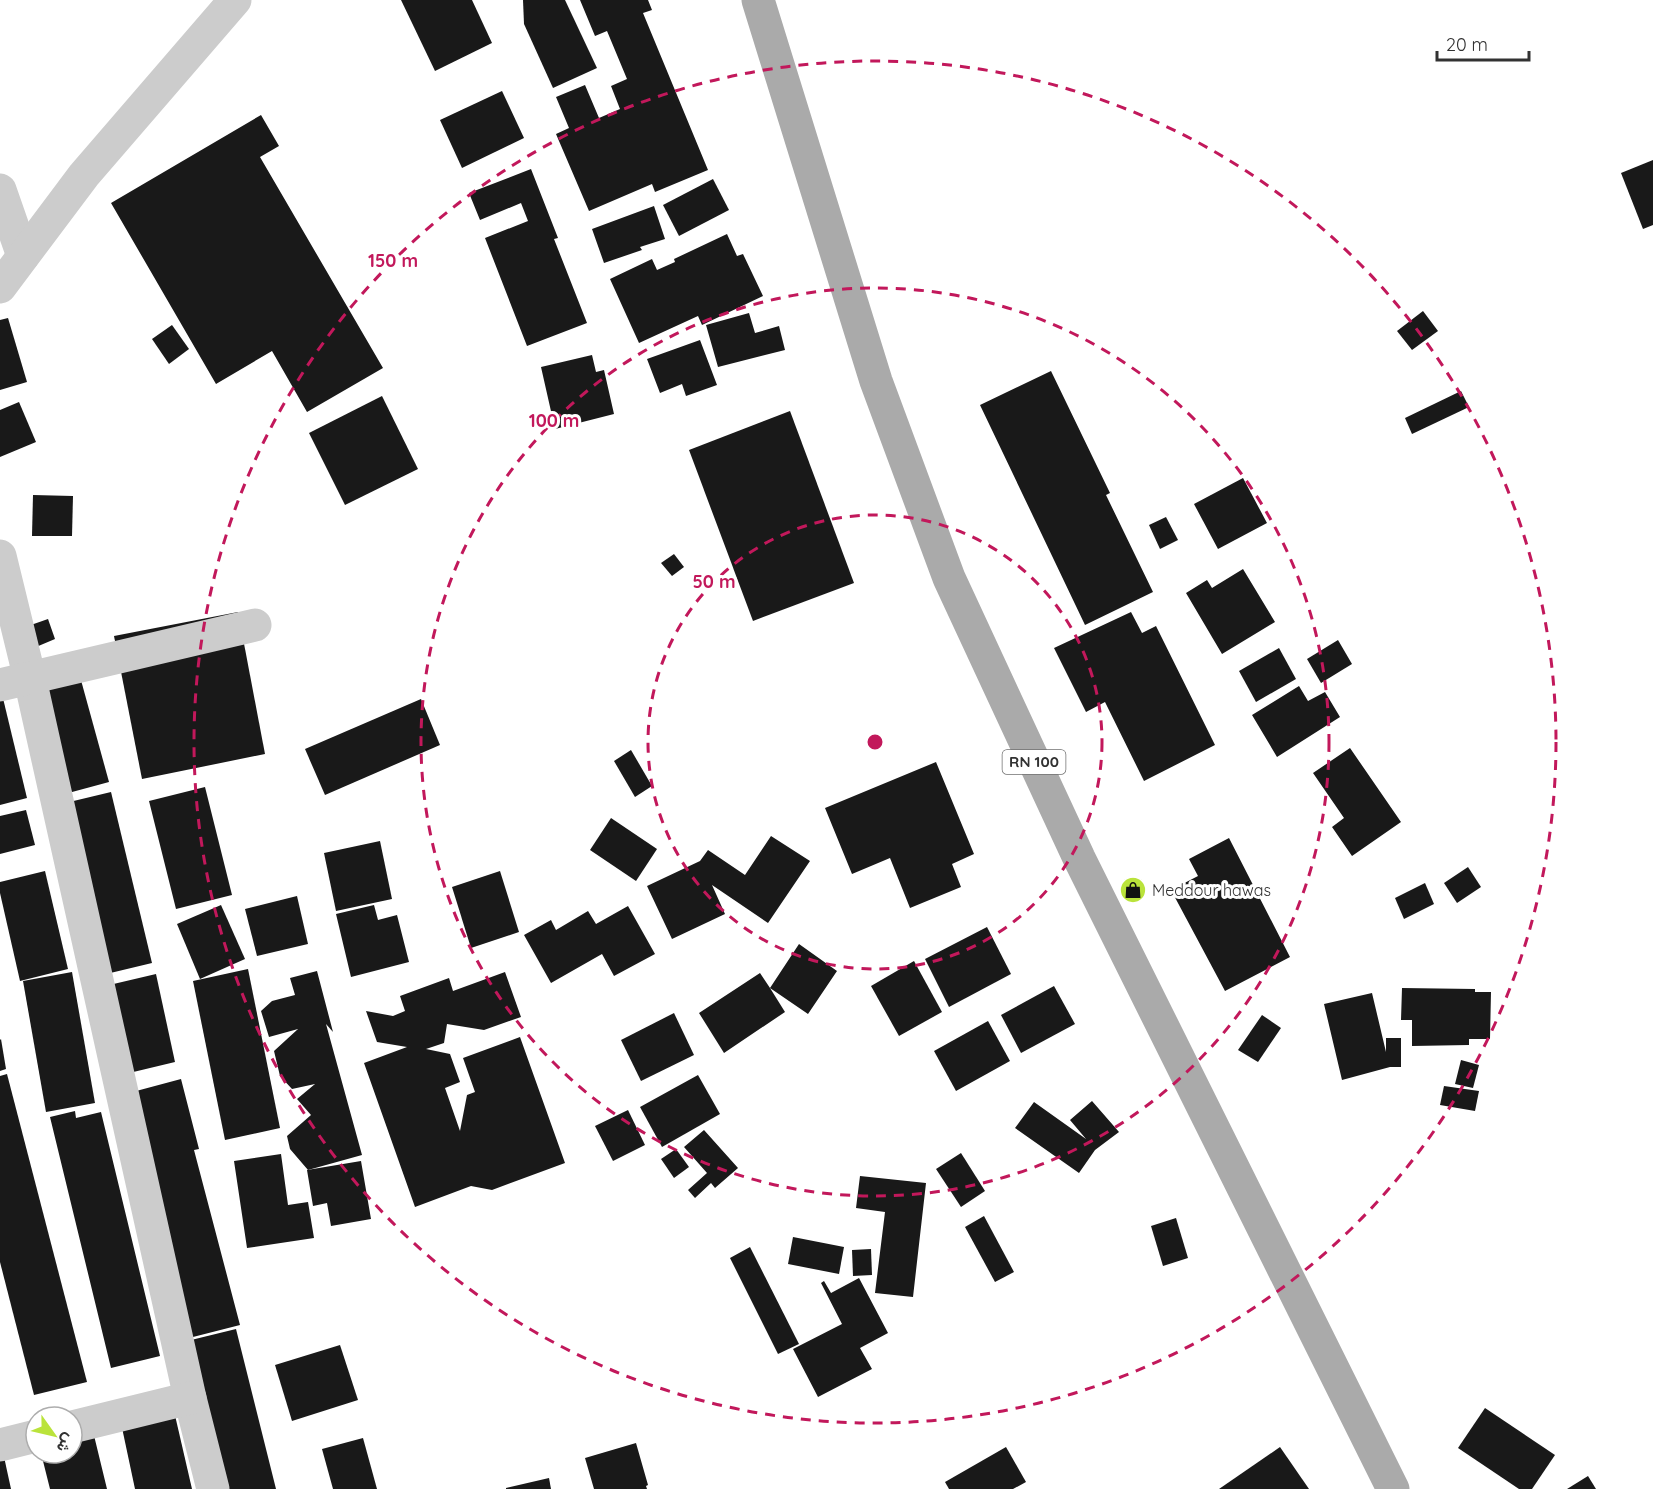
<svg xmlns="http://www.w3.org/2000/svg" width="1653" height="1489" font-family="Quicksand,Vazirmatn,sans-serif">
	<rect width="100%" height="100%" fill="#fff"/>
	<g fill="#191919">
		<polygon points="401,0 472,0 492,43 435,71"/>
		<polygon points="523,0 565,0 597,68 553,88 524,24"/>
		<polygon points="580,0 648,0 652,10 643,13 708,170 655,192 652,184 589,211 556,134 569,128 556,97 585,85 599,118 620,109 611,86 627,79 607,31 595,36"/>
		<polygon points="502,91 524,138 462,168 440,120"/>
		<polygon points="261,115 279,146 260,157 383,368 307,412 272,351 216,384 111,203"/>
		<polygon points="1653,160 1653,225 1643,229 1621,173"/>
		<polygon points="531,169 558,238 554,239 587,323 527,346 485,238 528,221 521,203 480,220 469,193"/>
		<polygon points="713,179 729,210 679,236 663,205"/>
		<polygon points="654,206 665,239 640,247 642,250 604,263 592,229"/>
		<polygon points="727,234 737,256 743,254 763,296 702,325 698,316 639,343 610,279 652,259 657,270 675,262 674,259"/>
		<polygon points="1423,311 1438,331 1412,350 1397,331"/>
		<polygon points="749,313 755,333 779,326 785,350 718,367 706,325"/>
		<polygon points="8,318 27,382 0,390 0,320"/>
		<polygon points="172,325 189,349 169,364 152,339"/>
		<polygon points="700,340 717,385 686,396 682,384 660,393 647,359"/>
		<polygon points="592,355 596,372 604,370 614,414 555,429 541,367"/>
		<polygon points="1051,371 1110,493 1106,495 1153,592 1085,625 980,405"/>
		<polygon points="1461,391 1469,407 1412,434 1405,418"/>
		<polygon points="382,396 418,469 345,505 309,433"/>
		<polygon points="19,402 36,442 0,457 0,410"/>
		<polygon points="790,411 854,583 753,621 689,450"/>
		<polygon points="1243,478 1267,523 1218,549 1194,504"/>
		<polygon points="33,495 73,496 72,536 32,536"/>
		<polygon points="1166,517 1178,540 1160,549 1149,525"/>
		<polygon points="674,554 684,567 672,576 661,563"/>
		<polygon points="1243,569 1275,622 1222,654 1186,593 1207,580 1212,588"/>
		<polygon points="238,612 265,754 142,779 114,636"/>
		<polygon points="1131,612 1142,633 1156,626 1215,745 1144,781 1105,702 1086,712 1054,648"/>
		<polygon points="48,619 55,639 36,647 28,626"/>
		<polygon points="1338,640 1352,664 1321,683 1307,659"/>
		<polygon points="1279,648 1296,679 1256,702 1239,671"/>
		<polygon points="76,662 109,782 61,795 28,676"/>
		<polygon points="1299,686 1308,701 1325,692 1340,717 1277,757 1252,715"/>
		<polygon points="1,690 27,798 0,805 0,691"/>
		<polygon points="421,699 440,745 325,795 305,749"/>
		<polygon points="1350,748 1401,822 1352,856 1332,827 1344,818 1313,773"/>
		<polygon points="631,750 652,786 635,797 614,761"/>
		<polygon points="936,762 974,854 952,864 961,887 910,908 890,858 852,874 825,808"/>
		<polygon points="205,787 232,895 176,909 149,801"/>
		<polygon points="111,792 152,963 102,975 61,804"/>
		<polygon points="26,810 35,845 0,854 0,816"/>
		<polygon points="611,818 657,849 636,881 590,850"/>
		<polygon points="771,836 810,861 768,923 712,885 725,914 672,939 647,886 700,861 708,850 745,875"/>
		<polygon points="1229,838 1290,957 1225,991 1171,890 1198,876 1189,859"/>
		<polygon points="380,841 392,899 336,911 324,853"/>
		<polygon points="1468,867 1481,887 1457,903 1444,883"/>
		<polygon points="45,871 68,969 20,981 0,893 0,882"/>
		<polygon points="500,871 519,932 471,948 452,887"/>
		<polygon points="1425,883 1434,904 1404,919 1395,898"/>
		<polygon points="297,896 308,944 257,956 245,909"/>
		<polygon points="221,905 245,959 200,979 177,924"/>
		<polygon points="374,905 378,920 397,915 409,962 351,977 336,914"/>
		<polygon points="628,906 655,954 614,976 602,954 551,983 524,935 551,920 556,930 588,911 596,924"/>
		<polygon points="987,927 1011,974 949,1007 925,959"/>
		<polygon points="799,944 837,971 808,1014 770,988 785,1012 724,1053 699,1013 760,973 770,988"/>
		<polygon points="914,961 942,1012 899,1036 871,986"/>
		<polygon points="248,969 280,1128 225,1140 193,981"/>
		<polygon points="317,971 333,1032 326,1024 362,1155 308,1170 290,1149 287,1136 311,1115 297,1099 315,1084 292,1089 280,1076 274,1051 298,1029 269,1037 261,1011 272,1001 295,995 290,978"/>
		<polygon points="72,972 95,1103 46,1112 23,981"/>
		<polygon points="505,972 521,1017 484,1030 447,1024 444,1043 426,1049 450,1054 460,1082 445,1088 460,1131 467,1095 475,1092 463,1058 520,1037 565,1163 492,1190 471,1186 415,1207 364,1063 407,1047 377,1042 366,1011 393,1016 405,1011 400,996 449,978 453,991"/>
		<polygon points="156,974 175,1062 125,1074 105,986"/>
		<polygon points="1054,986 1075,1024 1021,1053 1001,1015"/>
		<polygon points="1402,988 1475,989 1475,992 1491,992 1490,1039 1469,1039 1469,1045 1412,1046 1412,1020 1401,1020"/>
		<polygon points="1372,993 1386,1052 1386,1038 1401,1038 1401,1067 1390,1067 1342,1080 1324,1004"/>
		<polygon points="674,1013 694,1055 641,1081 621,1040"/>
		<polygon points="1262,1015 1281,1028 1258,1062 1238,1050"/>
		<polygon points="988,1021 1010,1061 956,1091 934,1051"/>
		<polygon points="1,1039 6,1069 0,1071 0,1040"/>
		<polygon points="1461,1060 1479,1065 1473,1088 1455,1084"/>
		<polygon points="7,1074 87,1382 34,1395 0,1262 0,1076"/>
		<polygon points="698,1075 720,1114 662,1147 640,1107"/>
		<polygon points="181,1079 199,1149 194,1150 240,1325 189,1338 125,1094"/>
		<polygon points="1444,1086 1479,1091 1475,1111 1440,1105"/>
		<polygon points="1092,1101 1119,1132 1095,1150 1079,1173 1015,1128 1034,1102 1086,1139 1070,1120"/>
		<polygon points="628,1110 645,1145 613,1161 595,1126"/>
		<polygon points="75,1111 76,1118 101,1112 160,1356 111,1368 50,1117"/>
		<polygon points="704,1130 738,1168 715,1188 711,1183 695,1198 688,1190 707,1173 684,1147"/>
		<polygon points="676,1149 689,1167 674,1178 661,1159"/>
		<polygon points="961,1153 985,1191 961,1207 936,1169"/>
		<polygon points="281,1154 288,1205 308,1202 314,1238 247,1248 234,1161"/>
		<polygon points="361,1161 371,1219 331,1226 327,1203 313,1206 307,1170"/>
		<polygon points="860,1176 926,1183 913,1297 875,1293 885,1212 856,1208"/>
		<polygon points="984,1216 1014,1272 995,1282 965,1227"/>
		<polygon points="1176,1218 1188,1258 1163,1266 1151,1226"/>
		<polygon points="793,1237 844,1247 839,1274 788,1264"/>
		<polygon points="750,1247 799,1344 778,1354 730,1258"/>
		<polygon points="871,1249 872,1275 853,1276 852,1250"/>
		<polygon points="859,1278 888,1333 860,1348 872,1369 818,1397 793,1349 842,1324 821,1283 824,1281 831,1293"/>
		<polygon points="236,1329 276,1489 219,1489 183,1342"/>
		<polygon points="340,1345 358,1400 292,1421 275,1365"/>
		<polygon points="1485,1408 1555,1455 1532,1489 1519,1489 1458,1448"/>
		<polygon points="174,1411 192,1489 135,1489 121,1423"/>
		<polygon points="90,1419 107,1489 50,1489 41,1453 72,1453 72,1423"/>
		<polygon points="363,1438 377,1489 333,1489 322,1449"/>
		<polygon points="0,1443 1,1443 11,1489 0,1489"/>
		<polygon points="636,1443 648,1485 646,1486 647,1489 594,1489 585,1458"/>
		<polygon points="1006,1447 1026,1482 1013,1489 949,1489 945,1482"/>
		<polygon points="1280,1447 1309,1489 1219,1489"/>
		<polygon points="1588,1476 1596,1489 1567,1489"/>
		<polygon points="549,1478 551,1489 506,1489 506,1488"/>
	</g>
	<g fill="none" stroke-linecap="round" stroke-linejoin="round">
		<g stroke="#ccc" stroke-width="33">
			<polyline points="0,190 23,256"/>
			<polyline points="0,287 84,175 235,0"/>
			<polyline points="0,556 30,679 190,1398 213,1489"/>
			<polyline points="0,685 255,625"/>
			<polyline points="72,1427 190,1398"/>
			<polyline points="0,1445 36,1436"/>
		</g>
		<polyline stroke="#aaa" stroke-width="33" points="758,0 876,381 949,578 1079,858 1393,1489"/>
	</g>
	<g fill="none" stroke="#c2185b" stroke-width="3" stroke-dasharray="10 8">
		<circle cx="875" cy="742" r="227"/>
		<circle cx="875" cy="742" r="454"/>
		<circle cx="875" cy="742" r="681"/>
	</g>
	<defs>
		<g id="shop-disc" transform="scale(1.35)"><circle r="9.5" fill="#bae33b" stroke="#fff"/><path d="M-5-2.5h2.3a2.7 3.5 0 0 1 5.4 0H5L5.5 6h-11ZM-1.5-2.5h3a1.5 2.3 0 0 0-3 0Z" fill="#111"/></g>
	</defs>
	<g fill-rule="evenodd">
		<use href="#shop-disc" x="1133" y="890"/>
	</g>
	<g text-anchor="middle" stroke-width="6" stroke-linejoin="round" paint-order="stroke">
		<rect fill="#fff" stroke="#707070" stroke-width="1.5" x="1002.5" y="750" width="63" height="24" rx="4.5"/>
		<g font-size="15" font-weight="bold" fill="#323232">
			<text x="1034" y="767">RN 100</text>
		</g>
		<g font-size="16" fill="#323232" stroke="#fff" text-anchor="start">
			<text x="1152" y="896">Meddour hawas</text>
		</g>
	</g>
	<circle cx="875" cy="742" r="9" fill="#c2185b" stroke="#fff" stroke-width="3"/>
	<g font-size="18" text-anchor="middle" font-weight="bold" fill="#c2185b" stroke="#fff" stroke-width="6" stroke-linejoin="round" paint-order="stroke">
		<text x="393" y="267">150 m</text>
		<text x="554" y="427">100 m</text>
		<text x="714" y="588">50 m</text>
	</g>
	<g transform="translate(54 1435) rotate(124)"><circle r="28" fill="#ffffff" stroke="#adadad" stroke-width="1.5"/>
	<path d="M0-4.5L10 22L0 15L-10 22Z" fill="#bae33b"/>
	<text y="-9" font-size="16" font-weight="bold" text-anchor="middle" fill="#323232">ش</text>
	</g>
	<path d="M1437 51v9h92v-9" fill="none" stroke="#323232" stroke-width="3"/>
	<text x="1446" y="51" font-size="18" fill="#323232" stroke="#ffffff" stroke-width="4.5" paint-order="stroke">20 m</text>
</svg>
